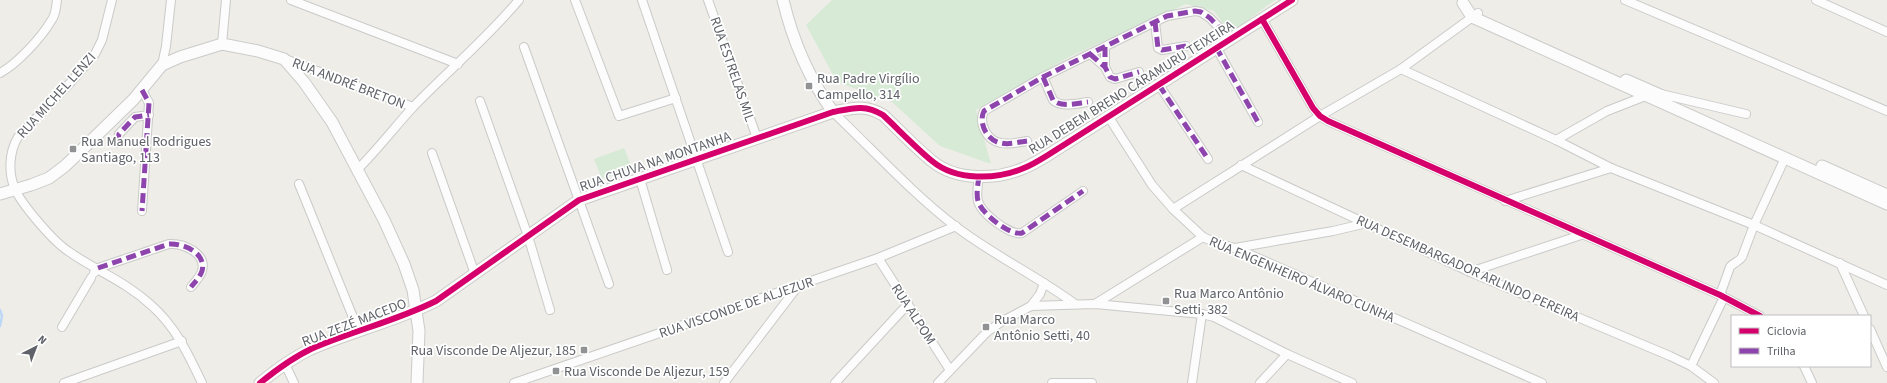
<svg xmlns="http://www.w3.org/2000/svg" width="1887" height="383" font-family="'Source Sans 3',sans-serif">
	<rect width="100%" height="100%" fill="#eeede8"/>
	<g fill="#d6ead6">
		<polygon points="832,0 1275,0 1230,33 1214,11 1186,4 1069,57 976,110 991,164 940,146 892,102 837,82 806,25"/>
		<polygon points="624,148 632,168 602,179 594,159"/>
	</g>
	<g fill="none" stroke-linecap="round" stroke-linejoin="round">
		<polyline stroke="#bdd7f8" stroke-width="2.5" points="0,310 2,316 0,326"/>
		<g stroke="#cacac9" stroke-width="10">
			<g id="street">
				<path d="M112 0 102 40 95 54 71 82 18 137C9 152 8 173 15 189 22 205 53 241 68 251 96 271 125 281 151 305 176 327 188 354 202 383"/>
				<polyline points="291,0 458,64"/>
				<polyline points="575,0 619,116 676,98"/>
				<polyline points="642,0 728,252"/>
				<polyline points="708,0 757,138"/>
				<polyline points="1625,0 1887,111"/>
				<polyline points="1816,0 1887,32"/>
				<polyline points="1262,19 1313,108 1320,116 1328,121 1720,295 1760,316"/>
				<polyline points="1155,22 1158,48 1162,50 1186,46"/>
				<polyline points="222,44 226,0"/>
				<polyline points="524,47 609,284"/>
				<polyline points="1105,47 1105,67 1110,77 1115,79 1139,72"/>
				<polyline points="1216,47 1258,122"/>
				<polyline points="1090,54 1105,67"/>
				<polyline points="285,59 413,107"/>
				<polyline points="162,65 166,46 171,0"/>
				<polyline points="1401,69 1556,140 1611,168 1754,225 1887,285"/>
				<path d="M0 73C17 64 41 38 51 21 56 15 56 7 57 0"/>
				<path d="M1043 77 1053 100C1061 108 1078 103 1088 102"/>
				<polyline points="1159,85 1208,159"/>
				<polyline points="142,90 149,103 142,211"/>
				<polyline points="1661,94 1746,114"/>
				<polyline points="480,101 528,236 550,310"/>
				<path d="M833 112C873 150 912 193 955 226 993 255 1037 276 1075 304"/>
				<polyline points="1108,116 1152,185 1173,209 1203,237 1216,243 1235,248 1542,383"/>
				<polyline points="1556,140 1607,111 1648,95"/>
				<path d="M1027 141C1019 142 1009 145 1001 143 987 141 978 123 984 111L1043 77 1167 16 1195 11 1201 12 1210 18 1229 38"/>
				<polyline points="117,143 119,134 135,117 149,115"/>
				<polyline points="432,153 475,274"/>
				<polyline points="1241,165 1470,272 1670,356 1691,366 1714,383"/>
				<path d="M358 169C378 149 394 128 413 107 448 71 486 39 519 0"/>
				<path d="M979 176C978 184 976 194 978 201 981 213 1010 236 1022 233L1083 191"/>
				<polyline points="640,179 667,270"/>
				<polyline points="299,184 359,332"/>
				<polyline points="1505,201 1611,168"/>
				<polyline points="1173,209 1320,116 1401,69 1478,13"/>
				<polyline points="1235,248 1333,231 1367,223"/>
				<polyline points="878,258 950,370"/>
				<polyline points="1840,263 1864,316"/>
				<polyline points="1470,272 1581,235"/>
				<path d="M94 273 98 268 169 244C183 243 207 253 202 271 200 277 195 282 191 287"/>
				<path d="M1720 295 1730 267C1734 262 1739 262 1742 257L1754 225 1785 158"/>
				<polyline points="1095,304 1203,237"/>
				<polyline points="1031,306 1040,294 1044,283"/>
				<polyline points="62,327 91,278"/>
				<polyline points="1870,329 1887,367"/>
				<polyline points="285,364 294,383"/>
				<polyline points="1691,366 1724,297"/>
				<polyline points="1804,366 1812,383"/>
				<polyline points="64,383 182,341"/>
				<polyline points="514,383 878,258 956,226"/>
				<polyline points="724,383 798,286"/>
				<polyline points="835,383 908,304"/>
				<polyline points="938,383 987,332 1001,322 1031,306 1095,304 1202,314 1214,317 1287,354 1352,383"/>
				<polyline points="1052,383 1092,383"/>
				<polyline points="1192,383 1202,314"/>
				<polyline points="1260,383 1287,354"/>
			</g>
		</g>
		<g stroke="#cbcbca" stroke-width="13">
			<g id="secondary">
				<path d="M783 0C793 42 808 77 833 112"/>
				<polyline points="1463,3 1472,17 1887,204"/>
				<polyline points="1626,80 1667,98"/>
				<polyline points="1822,166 1887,195"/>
				<polyline points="0,194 31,185 49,178 65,166 133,100 162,65 180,57 222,44 258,51 284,59 304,82 332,122 384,220 404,264 413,290 419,331 417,383"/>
				<path d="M260 383C276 370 292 358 311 349 352 331 396 321 436 301L579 200 833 112C853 108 865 104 883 115 899 130 915 147 932 161 956 181 996 180 1024 168 1032 165 1040 160 1048 155L1292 0"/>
			</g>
		</g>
		<use href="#street" stroke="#fcfcfc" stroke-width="8"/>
		<use href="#secondary" stroke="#fcfcfc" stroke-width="11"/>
		<g stroke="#8e44ad" stroke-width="5" stroke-dasharray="10 5" stroke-linecap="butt">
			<polyline points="1155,22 1158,48 1162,50 1186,46"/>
			<polyline points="1105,47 1105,67 1110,77 1115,79 1139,72"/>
			<polyline points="1216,47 1258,122"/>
			<polyline points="1090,54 1105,67"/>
			<path d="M1043 77 1053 100C1061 108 1078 103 1088 102"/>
			<polyline points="1159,85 1208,159"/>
			<polyline points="142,90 149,103 142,211"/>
			<path d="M1027 141C1019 142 1009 145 1001 143 987 141 978 123 984 111L1043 77 1167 16 1195 11 1201 12 1210 18 1229 38"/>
			<polyline points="117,143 119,134 135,117 149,115"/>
			<path d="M979 176C978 184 976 194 978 201 981 213 1010 236 1022 233L1083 191"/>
			<path d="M98 268 169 244C183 243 207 253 202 271 200 277 195 282 191 287"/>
		</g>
		<g stroke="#fff" stroke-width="8">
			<g id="cycleway">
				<polyline points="1262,19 1313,108 1320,116 1328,121 1720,295 1760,316"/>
				<path d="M260 383C276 370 292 358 311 349 352 331 396 321 436 301L579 200 833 112C853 108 865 104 883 115 899 130 915 147 932 161 956 181 996 180 1024 168 1032 165 1040 160 1048 155L1292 0"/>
			</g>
		</g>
		<use href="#cycleway" stroke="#d6006c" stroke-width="6"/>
	</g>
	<g fill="#909294" stroke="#fff" stroke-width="1.5">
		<rect x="805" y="82" width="8" height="8" rx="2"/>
		<rect x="69" y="145" width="8" height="8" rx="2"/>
		<rect x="1162" y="297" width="8" height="8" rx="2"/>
		<rect x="982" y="323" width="8" height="8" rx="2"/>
		<rect x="580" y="346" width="8" height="8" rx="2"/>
		<rect x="552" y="367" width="8" height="8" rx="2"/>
	</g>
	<g text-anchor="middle" stroke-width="3.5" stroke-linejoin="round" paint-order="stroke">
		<g font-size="14" fill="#5e6167" stroke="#fff">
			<text transform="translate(733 69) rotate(71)" y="5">RUA ESTRELAS MIL</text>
			<text transform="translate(349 83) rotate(21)" y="5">RUA ANDRÉ BRETON</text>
			<text transform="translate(1131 87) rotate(-32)" y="5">RUA DEBEM BRENO CARAMURU TEIXEIRA</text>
			<text transform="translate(56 95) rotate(-48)" y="5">RUA MICHEL LENZI</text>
			<text transform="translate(655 161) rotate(-19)" y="5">RUA CHUVA NA MONTANHA</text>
			<text transform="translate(1468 268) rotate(24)" y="5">RUA DESEMBARGADOR ARLINDO PEREIRA</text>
			<text transform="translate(1302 279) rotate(23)" y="5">RUA ENGENHEIRO ÁLVARO CUNHA</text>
			<text transform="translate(736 307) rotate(-19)" y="5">RUA VISCONDE DE ALJEZUR</text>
			<text transform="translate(914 314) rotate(57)" y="5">RUA ALPOM</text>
			<text transform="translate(354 322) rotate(-21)" y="5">RUA ZEZÉ MACEDO</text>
		</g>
		<g font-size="14" fill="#5e6167" stroke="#fff" text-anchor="start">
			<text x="817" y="83">Rua Padre Virgílio<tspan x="817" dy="16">Campello, 314</tspan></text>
			<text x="81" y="146">Rua Manuel Rodrigues<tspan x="81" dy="16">Santiago, 113</tspan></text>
			<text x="1174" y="298">Rua Marco Antônio<tspan x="1174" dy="16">Setti, 382</tspan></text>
			<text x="994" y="324">Rua Marco<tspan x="994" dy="16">Antônio Setti, 40</tspan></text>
			<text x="576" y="355" text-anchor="end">Rua Visconde De Aljezur, 185</text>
			<text x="564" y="376">Rua Visconde De Aljezur, 159</text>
		</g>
	</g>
	<rect x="1731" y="315" width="140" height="52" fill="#ffffff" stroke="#bfc0c2"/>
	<rect x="1739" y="328" width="20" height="6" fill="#d6006c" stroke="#bfc0c2"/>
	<text x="1767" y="335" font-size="12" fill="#5e6167">Ciclovia</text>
	<rect x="1739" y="348" width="20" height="6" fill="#8e44ad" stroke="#bfc0c2"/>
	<text x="1767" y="355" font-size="12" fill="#5e6167">Trilha</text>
	<g transform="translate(36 347) rotate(42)" stroke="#ffffff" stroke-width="3" paint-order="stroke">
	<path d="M0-3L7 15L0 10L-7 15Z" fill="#5e6167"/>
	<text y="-6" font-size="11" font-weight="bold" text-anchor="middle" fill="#5e6167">N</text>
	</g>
</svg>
